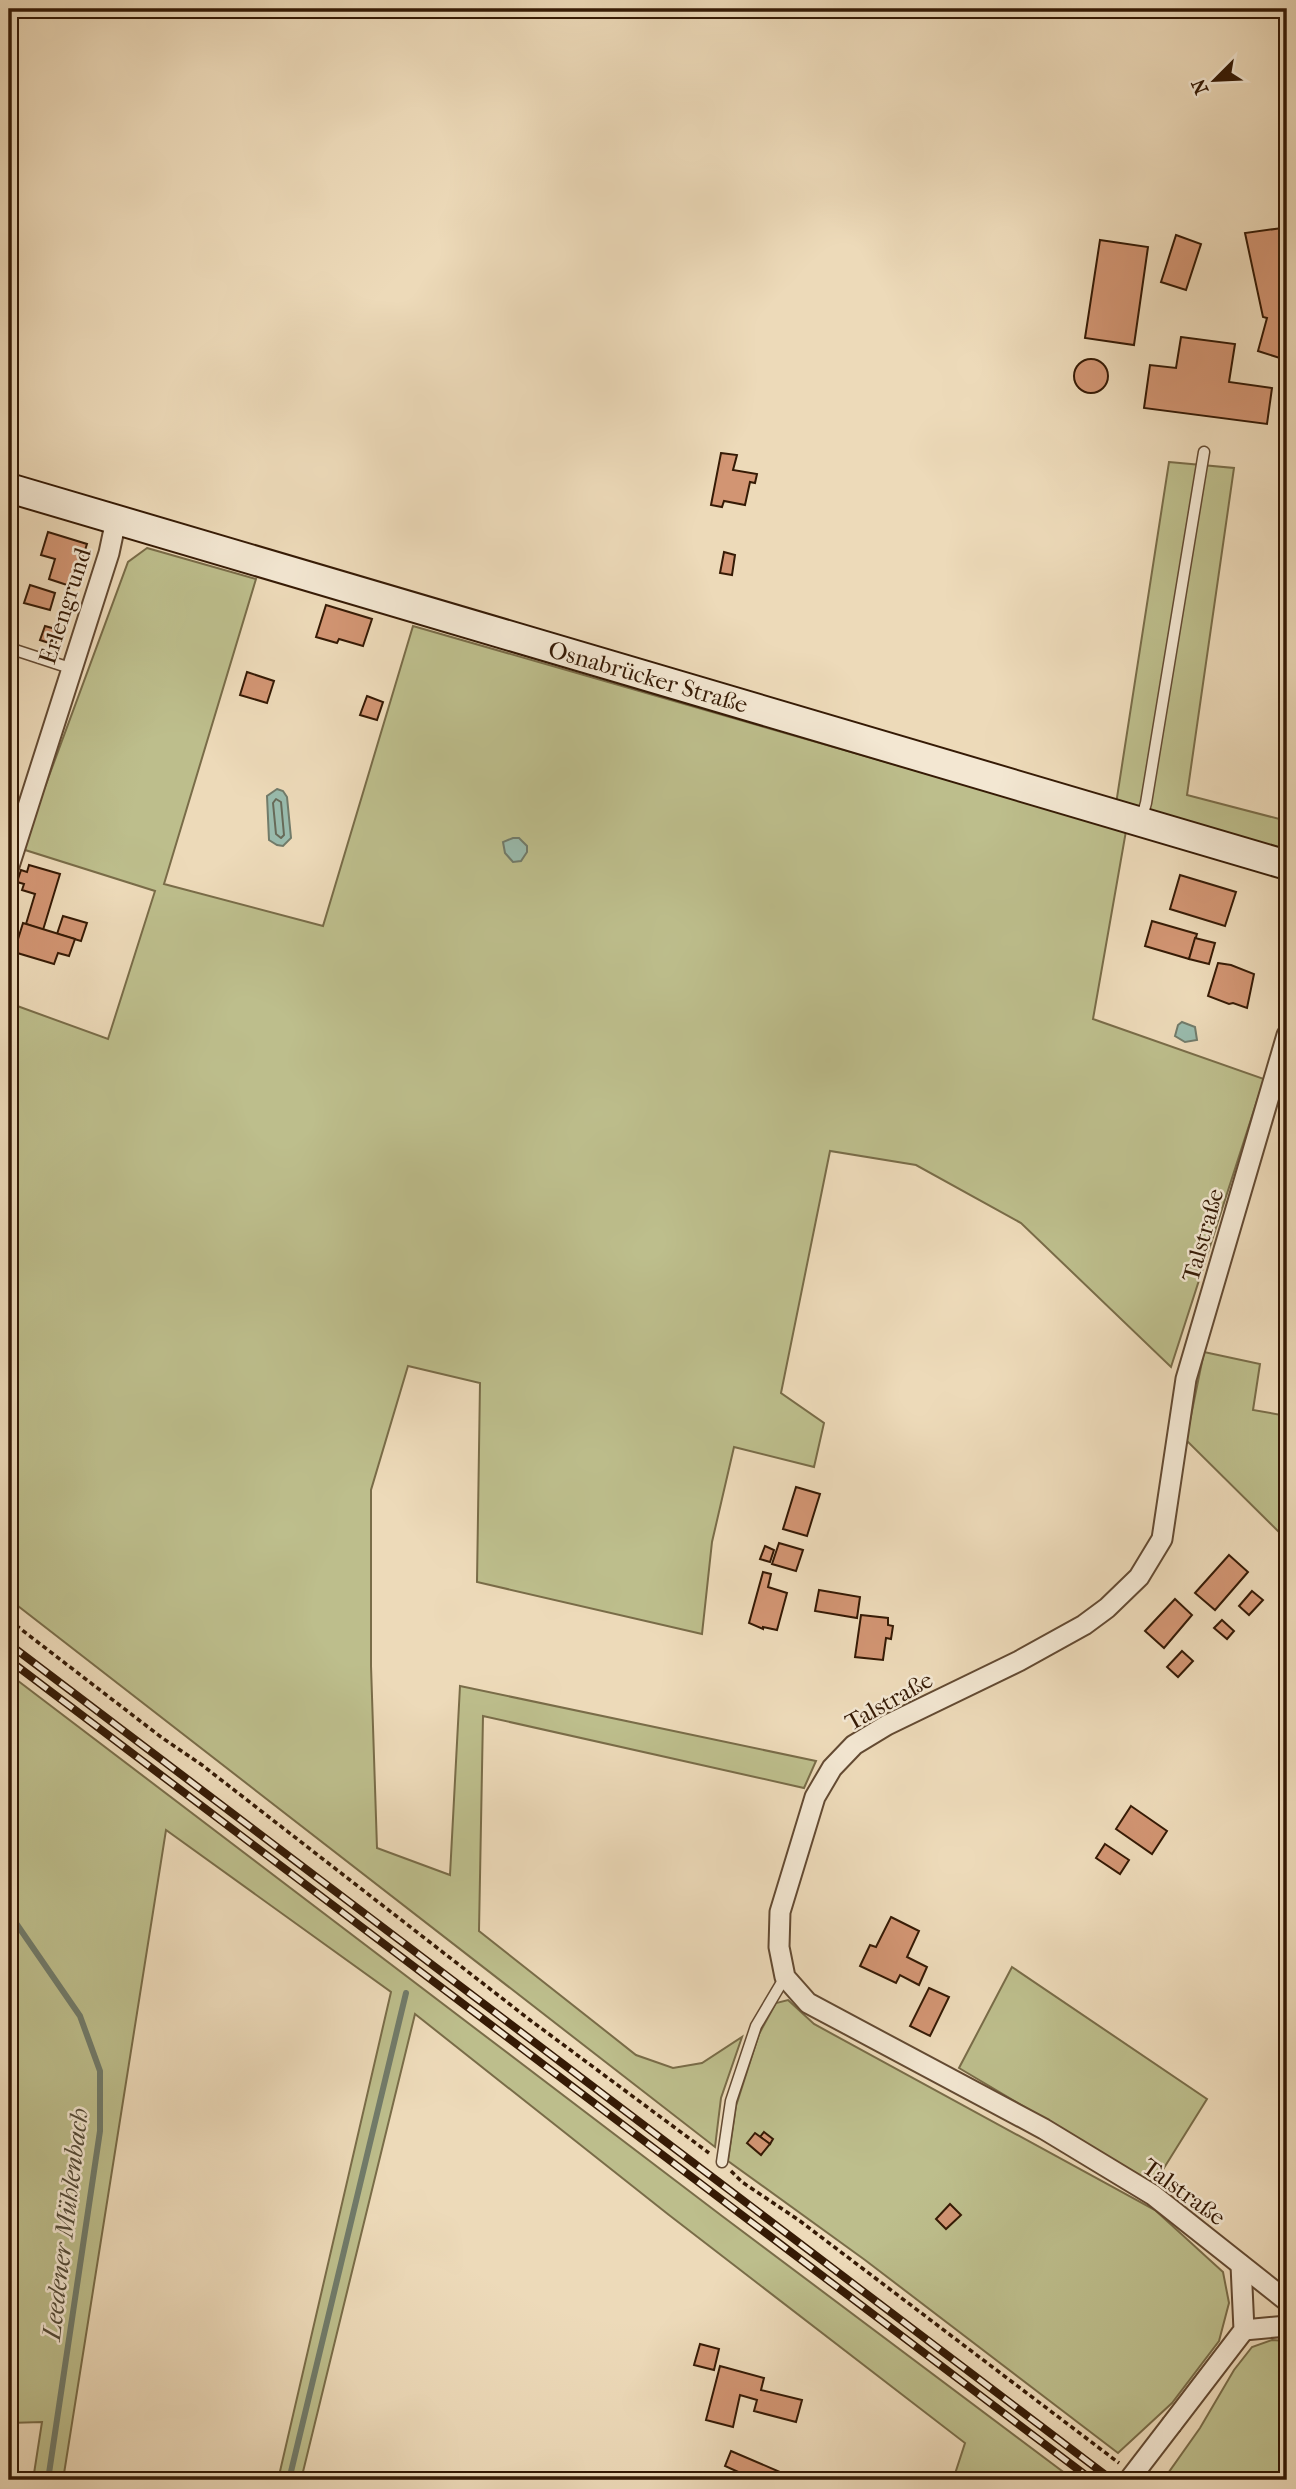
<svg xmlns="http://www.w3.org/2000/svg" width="1296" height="2489" font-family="'IM FELL French Canon',serif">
	<rect width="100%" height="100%" fill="#eddab9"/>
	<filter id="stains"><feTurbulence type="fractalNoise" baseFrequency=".00286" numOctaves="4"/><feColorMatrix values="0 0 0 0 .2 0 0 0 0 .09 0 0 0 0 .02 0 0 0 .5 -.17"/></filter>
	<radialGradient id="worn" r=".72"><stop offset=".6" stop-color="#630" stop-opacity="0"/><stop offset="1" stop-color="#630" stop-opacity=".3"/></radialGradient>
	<g fill="#bdbe8c" stroke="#796c48" stroke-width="2">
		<polygon points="1169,462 1234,468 1187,795 1287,821 1287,853 1116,804"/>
		<polygon points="147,548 256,579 164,884 323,926 413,626 1126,831 1093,1019 1264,1079 1171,1367 1021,1223 916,1165 830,1151 781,1393 824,1423 814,1467 734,1447 712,1542 702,1634 477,1582 480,1383 408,1366 371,1490 371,1666 377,1848 450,1875 460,1686 816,1761 804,1788 483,1716 479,1931 636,2055 673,2068 702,2063 742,2037 721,2098 715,2147 9,1599 9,1003 108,1039 155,891 22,849 128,562"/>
		<polygon points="1204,1352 1260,1364 1253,1410 1287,1416 1287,1540 1186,1440"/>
		<polygon points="9,1674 722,2216 1074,2480 953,2480 965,2443 669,2215 415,2014 301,2480 278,2480 391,1992 166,1830 63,2480 33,2480 42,2422 9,2423"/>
		<polygon points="1012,1967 1207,2099 1154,2184 959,2068"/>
		<polygon points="788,2000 814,2024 1155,2210 1223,2272 1229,2303 1219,2341 1172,2403 1118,2453 865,2260 728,2161 736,2106 759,2034 776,2003"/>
		<polygon points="1272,2340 1287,2341 1287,2480 1165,2480 1164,2479 1200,2428 1234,2370 1252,2347"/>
	</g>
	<g fill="#99bbad" stroke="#717b6a" stroke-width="2">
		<polygon points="277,789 283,791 287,797 291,838 283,846 277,845 269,840 267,796"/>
		<polygon points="513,838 519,838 527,846 527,852 521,861 513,862 505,853 503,842"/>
		<polygon points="1182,1022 1195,1027 1197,1040 1185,1042 1175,1036 1178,1025"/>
	</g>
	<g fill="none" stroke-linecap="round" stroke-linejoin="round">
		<polygon stroke="#676a59" stroke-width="2" points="276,799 281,802 284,835 281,838 276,834 273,803"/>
		<g stroke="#717b6a" stroke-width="6">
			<polyline points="9,1913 80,2016 100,2071 100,2131 48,2480"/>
			<polyline points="289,2480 406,1993"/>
		</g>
	</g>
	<g fill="#d29573" stroke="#351a05" stroke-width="2">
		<polygon points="1282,228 1287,257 1286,360 1258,351 1267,318 1263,317 1245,233"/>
		<polygon points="1176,235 1201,244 1186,290 1161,282"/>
		<polygon points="1100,240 1148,247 1134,345 1085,338"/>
		<polygon points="1181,337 1235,344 1229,382 1272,388 1267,424 1144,408 1150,365 1176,368"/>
		<circle cx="1091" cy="376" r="17"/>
		<polygon points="721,453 737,455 733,470 757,474 755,483 750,482 745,505 724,501 722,507 711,505"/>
		<polygon points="48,532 87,544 73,587 49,579 55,559 41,555"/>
		<polygon points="724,552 735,555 732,575 720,573"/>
		<polygon points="30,585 55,593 50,610 24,603"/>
		<polygon points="326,605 372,619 363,646 339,639 337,643 316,637"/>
		<polygon points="45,626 59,630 55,645 40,640"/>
		<polygon points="247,672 274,681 267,703 240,695"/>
		<polygon points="367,696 383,702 377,720 360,715"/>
		<polygon points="29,865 60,874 43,930 26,924 35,894 22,890 24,884 17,882 21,870 27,872"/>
		<polygon points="1180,875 1236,892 1225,926 1170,909"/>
		<polygon points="63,916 87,923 81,941 57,934"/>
		<polygon points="1152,921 1197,934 1189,959 1145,946"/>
		<polygon points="23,923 75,939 69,956 58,953 54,964 14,952"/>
		<polygon points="1195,938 1215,943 1209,964 1189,959"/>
		<polygon points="1218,963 1231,965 1254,974 1247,1008 1233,1003 1229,1004 1208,996"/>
		<polygon points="796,1487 820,1494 807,1536 783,1529"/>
		<polygon points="779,1543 803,1550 796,1571 772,1564"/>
		<polygon points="765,1546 774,1550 770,1562 760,1559"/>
		<polygon points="1229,1555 1248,1572 1215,1610 1195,1593"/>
		<polygon points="763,1572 771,1574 768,1587 787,1593 777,1630 763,1627 763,1629 749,1623"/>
		<polygon points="819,1590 860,1597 857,1618 815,1611"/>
		<polygon points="1252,1591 1263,1600 1249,1615 1239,1606"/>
		<polygon points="1175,1599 1192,1615 1164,1648 1145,1631"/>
		<polygon points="861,1615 888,1618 888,1625 893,1626 891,1639 886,1638 883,1660 855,1657"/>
		<polygon points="1222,1620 1234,1631 1227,1639 1214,1628"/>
		<polygon points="1182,1651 1193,1661 1178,1677 1167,1667"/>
		<polygon points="1131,1806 1167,1831 1152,1854 1116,1829"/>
		<polygon points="1105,1844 1129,1860 1120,1874 1096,1858"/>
		<polygon points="891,1917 919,1931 907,1957 927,1967 919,1985 900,1975 896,1983 860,1966 870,1945 876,1947"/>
		<polygon points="929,1988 949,1997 930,2036 910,2026"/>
		<polygon points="764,2132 773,2139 770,2144 760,2137"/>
		<polygon points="755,2133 770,2144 761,2155 747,2143"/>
		<polygon points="950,2204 961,2215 946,2229 936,2219"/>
		<polygon points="700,2344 719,2349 714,2370 694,2365"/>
		<polygon points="720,2366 764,2378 761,2390 802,2400 796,2422 754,2411 757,2400 740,2395 733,2427 706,2420"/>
		<polygon points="731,2451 780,2472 776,2480 756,2480 725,2466"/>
	</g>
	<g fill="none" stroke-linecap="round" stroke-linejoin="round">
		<g stroke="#634a32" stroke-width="13">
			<g id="service">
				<polyline points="9,648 70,668"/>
				<polyline points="1141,820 1146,803 1204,452"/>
				<polyline points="722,2162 731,2101 756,2026 785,1977"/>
			</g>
		</g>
		<g stroke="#634a32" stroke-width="23">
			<g id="minor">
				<polyline points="9,866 109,553 116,520"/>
				<polyline points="1287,1035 1186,1379 1162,1539 1139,1577 1107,1608 1084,1625 1019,1661 887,1725 854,1745 832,1768 815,1797 780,1912 779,1947 785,1977 808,2003 1044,2129 1153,2195 1287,2301"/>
				<polyline points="1244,2330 1287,2326"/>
				<polyline points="1172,2424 1244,2330 1241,2265"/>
			</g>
		</g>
		<g stroke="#351a05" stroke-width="32">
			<polyline id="secondary" points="9,488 1287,865"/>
		</g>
		<g stroke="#351a05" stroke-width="3.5" stroke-dasharray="5 3.5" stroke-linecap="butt">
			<polyline points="9,1620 161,1737 202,1765 530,2020 709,2153"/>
			<polyline points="731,2171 742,2182 800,2221 1119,2463"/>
		</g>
		<use href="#service" stroke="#f3e7d2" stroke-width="10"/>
		<use href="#minor" stroke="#f3e7d2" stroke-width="19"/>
		<use href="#secondary" stroke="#f3e7d2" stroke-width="28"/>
		<g stroke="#351a05" stroke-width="8">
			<g id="rail">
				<polyline points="9,1644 1112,2480"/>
				<polyline points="9,1660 1092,2480"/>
			</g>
		</g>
		<use href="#rail" stroke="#f3e7d2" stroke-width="5" stroke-dasharray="16" stroke-linecap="butt"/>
		<g stroke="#634a32" stroke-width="23" stroke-linecap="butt">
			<polyline id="minor-bridge" points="1129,2480 1172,2424"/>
		</g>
		<use href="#minor-bridge" stroke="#f3e7d2" stroke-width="19"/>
	</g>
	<g text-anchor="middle" stroke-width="5" stroke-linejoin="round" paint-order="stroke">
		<g font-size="24" fill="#351a05" stroke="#f3e7d2">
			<text transform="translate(65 606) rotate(-72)" y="8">Erlengrund</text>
			<text transform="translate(648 677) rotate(16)" y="8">Osnabrücker Straße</text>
			<text transform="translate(1203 1235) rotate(-74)" y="8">Talstraße</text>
			<text transform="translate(889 1701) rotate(-29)" y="8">Talstraße</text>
			<text transform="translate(1184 2192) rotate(36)" y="8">Talstraße</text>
		</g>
		<g font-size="26" font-style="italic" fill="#534a37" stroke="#f3e7d2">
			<text transform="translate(65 2224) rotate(-83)" y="9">Leedener Mühlenbach</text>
		</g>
	</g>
	<rect width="1296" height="2489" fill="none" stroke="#eddab9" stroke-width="35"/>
	<rect x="10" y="10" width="1275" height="2468" fill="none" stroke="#351a05" stroke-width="3.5"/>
	<rect x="18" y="18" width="1261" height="2454" fill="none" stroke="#351a05" stroke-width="2"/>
	<g transform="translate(1215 80) rotate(246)" stroke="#f3e7d2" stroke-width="5" paint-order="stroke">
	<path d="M0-5L12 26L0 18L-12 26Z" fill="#351a05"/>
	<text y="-10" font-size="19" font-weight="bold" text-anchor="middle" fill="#351a05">N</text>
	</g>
	<rect width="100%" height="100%" filter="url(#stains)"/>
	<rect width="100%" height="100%" fill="url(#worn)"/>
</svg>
